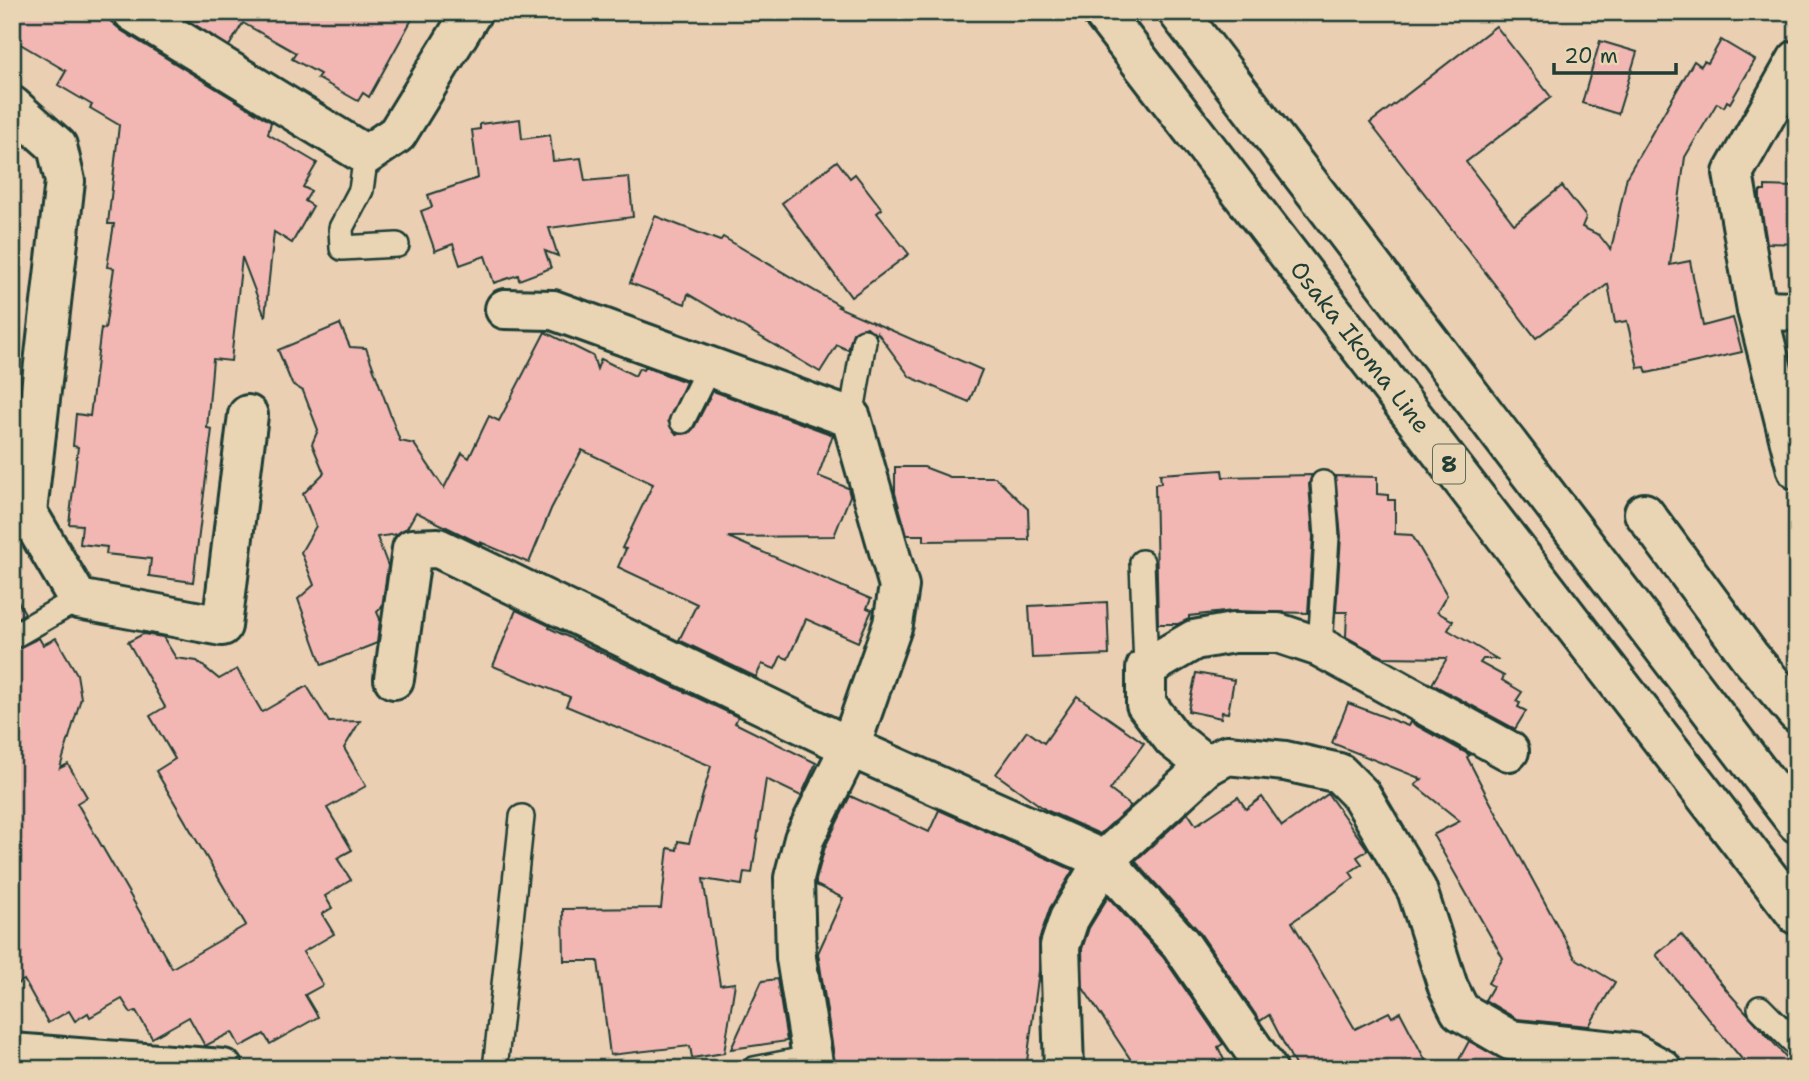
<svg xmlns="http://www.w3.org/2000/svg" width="1809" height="1081" font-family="'Shantell Sans',sans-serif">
	<rect width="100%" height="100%" fill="#ebcfb3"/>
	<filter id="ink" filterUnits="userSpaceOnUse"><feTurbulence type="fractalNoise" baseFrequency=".0143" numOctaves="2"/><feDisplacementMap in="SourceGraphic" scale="14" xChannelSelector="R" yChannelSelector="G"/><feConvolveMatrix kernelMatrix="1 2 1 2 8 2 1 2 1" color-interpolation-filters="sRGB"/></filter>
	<g filter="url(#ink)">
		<g fill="#f2b7b2" stroke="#1f3d34" stroke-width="2">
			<polygon points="12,12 83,12 100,19 103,15 122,31 271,122 268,134 317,163 303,187 311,191 305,201 313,206 292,243 274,232 265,317 242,257 231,361 213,359 207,428 212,429 193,582 149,576 151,559 106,554 107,547 80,544 82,525 69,524 78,447 73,446 76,414 90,416 101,328 105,329 114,268 107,267 114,224 108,224 119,125 90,108 92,105 58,85 66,71 12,39"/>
			<polygon points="184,12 416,12 369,97 363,93 358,101 317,78 320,74 292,59 296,53 243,23 229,46 181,16"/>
			<polygon points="1496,26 1551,97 1466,162 1514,224 1562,186 1586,217 1582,227 1599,235 1611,250 1627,176 1694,61 1701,66 1704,61 1708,63 1721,40 1755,60 1730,103 1727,101 1724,107 1717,103 1685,157 1670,265 1690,261 1703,326 1733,318 1742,352 1647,373 1645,367 1638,368 1627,321 1615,323 1608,284 1536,338 1370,123"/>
			<polygon points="1600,41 1637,52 1618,114 1582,103"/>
			<polygon points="520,119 522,139 550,135 553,161 581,158 585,181 629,177 633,217 549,228 558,256 545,251 551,268 519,280 518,275 494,283 485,256 460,265 453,244 435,251 421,211 432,207 428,195 478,178 472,130 480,129 480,124"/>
			<polygon points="837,161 850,178 855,174 882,209 877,213 909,254 851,297 782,203"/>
			<polygon points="1765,186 1797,187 1797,244 1767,243 1760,201 1760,191 1765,191"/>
			<polygon points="655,216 720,241 723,237 840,306 838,307 982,370 969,402 910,377 877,332 876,335 867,327 853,333 848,350 837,345 820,372 688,294 685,304 630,283"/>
			<polygon points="340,324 350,347 366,348 400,441 414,444 444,488 462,453 469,458 489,416 499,421 545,332 593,356 597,369 601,359 635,376 639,368 643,370 645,367 686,382 668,421 676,434 689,433 694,428 713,391 833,435 818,476 848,488 850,496 834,536 728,537 871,599 867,608 872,610 858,642 806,619 788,659 781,656 775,669 762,664 756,677 679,640 697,604 618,567 626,549 622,548 653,484 582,450 551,509 529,563 480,542 483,545 416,512 407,528 397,534 377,537 388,566 382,607 377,612 380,619 377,643 322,665 298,599 314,585 301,552 316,526 303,494 324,473 312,444 318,430 303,391 292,384 278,350"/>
			<polygon points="895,467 924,467 950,477 995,477 1028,509 1029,540 924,541 924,535 907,535 895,493"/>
			<polygon points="1222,470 1223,477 1312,475 1309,484 1313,537 1308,613 1233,611 1189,616 1189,619 1178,624 1158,624 1155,484 1161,483 1160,474"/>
			<polygon points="1335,476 1377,477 1377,494 1388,495 1388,500 1395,500 1395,534 1412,535 1447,595 1437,612 1453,621 1448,630 1497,659 1483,659 1480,663 1504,676 1502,680 1522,692 1516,701 1520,703 1518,707 1526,711 1515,729 1432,684 1447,658 1383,657 1346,637 1347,612 1336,612 1341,536"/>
			<polygon points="12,592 25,613 12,621"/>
			<polygon points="1107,602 1109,655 1032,658 1029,606"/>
			<polygon points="516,610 550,626 549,628 738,717 735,723 816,763 801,796 766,779 752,873 744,872 742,885 703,879 720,985 735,983 724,1053 692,1058 690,1046 610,1055 598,961 564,961 563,909 661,908 668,848 677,850 678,841 689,843 711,766 566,706 570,697 493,666"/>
			<polygon points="143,634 163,637 176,658 197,661 219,679 237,669 262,712 307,686 329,722 360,721 344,748 366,786 327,808 352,850 337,858 351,880 325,896 332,908 322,914 334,934 303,952 323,985 305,995 318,1017 270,1044 264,1034 240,1047 232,1032 205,1046 189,1017 152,1038 136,1011 131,1013 122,999 90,1017 88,1013 75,1021 69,1011 48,1023 24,980 12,987 12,651 39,638 43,645 56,638 77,674 81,698 60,768 68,764 87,797 77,803 172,968 246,925 156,771 175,759 150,716 165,707 128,642"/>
			<polygon points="1196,673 1234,680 1228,713 1222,712 1221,718 1188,711"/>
			<polygon points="1077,696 1144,743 1110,790 1131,806 1100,834 1046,810 996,774 1027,731 1044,743"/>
			<polygon points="1348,703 1408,726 1410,722 1470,755 1467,757 1487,796 1575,958 1615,982 1589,1026 1517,1019 1485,1000 1493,986 1488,983 1503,958 1433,835 1460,821 1415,785 1422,779 1332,743"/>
			<polygon points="1328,794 1368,850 1357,857 1362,864 1350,872 1354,878 1292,922 1355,1029 1389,1012 1392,1017 1400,1012 1430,1069 1297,1069 1269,1015 1260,1021 1198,930 1135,861 1188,813 1196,825 1238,797 1246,809 1262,797 1282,826"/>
			<polygon points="850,796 929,832 939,810 1073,870 1050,908 1039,940 1039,971 1026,1069 836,1069 818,953 843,898 816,885 816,880 825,847"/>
			<polygon points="1108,897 1163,957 1223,1044 1218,1047 1224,1060 1203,1069 1137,1069 1083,988 1082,949 1089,928"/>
			<polygon points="1681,934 1729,993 1797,1069 1750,1069 1656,955"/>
			<polygon points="777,979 787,1041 731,1049 762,981"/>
			<polygon points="1469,1041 1507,1062 1564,1068 1454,1069"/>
		</g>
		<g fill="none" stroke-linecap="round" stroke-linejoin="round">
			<g stroke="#1f3d34" stroke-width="28">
				<g id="service">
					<polyline points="366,155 361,190 341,228 342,248 397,245"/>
					<polyline points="851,418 864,341"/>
					<polyline points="682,421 710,365"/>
					<polyline points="1142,562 1146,668"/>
					<polyline points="12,637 78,599"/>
					<polyline points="1320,647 1327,537 1323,483"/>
					<polyline points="1760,1008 1797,1045"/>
					<polyline points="495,1069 522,817"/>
					<polyline points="754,1069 810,1058"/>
				</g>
			</g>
			<g stroke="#1f3d34" stroke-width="44">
				<g id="minor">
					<polyline points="133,12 366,155 397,134 472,12"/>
					<polyline points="1797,60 1733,173 1757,310 1797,470"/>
					<polyline points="12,106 57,146 65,181 27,512 78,599 222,626 248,415"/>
					<polyline points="505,309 553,310 851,418 899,586 893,624 850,747 804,839 794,878 796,958 814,1069"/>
					<polyline points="1757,310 1797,311"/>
					<polyline points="1644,513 1750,657 1797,713"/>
					<polyline points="394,679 412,549 438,548 850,747 1104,860 1180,943 1267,1069"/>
					<polyline points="1207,766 1173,739 1146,704 1146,668 1194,640 1233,633 1278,633 1320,647 1509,751"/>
					<polyline points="12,1053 223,1069"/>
					<polyline points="1064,1069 1060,946 1069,919 1104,860 1207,766 1227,755 1285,761 1339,773 1361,795 1417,890 1448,987 1460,1011 1510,1040 1633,1053 1662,1069"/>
				</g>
			</g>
			<g stroke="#1f3d34" stroke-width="44">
				<g id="primary">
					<polyline points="1102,12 1797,915"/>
					<polyline points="1178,12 1797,823"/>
				</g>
			</g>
			<use href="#service" stroke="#e9d5b3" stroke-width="23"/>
			<use href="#minor" stroke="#e9d5b3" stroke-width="38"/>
			<use href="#primary" stroke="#e9d5b3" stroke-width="38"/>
		</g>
	</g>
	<g text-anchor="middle" stroke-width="6" stroke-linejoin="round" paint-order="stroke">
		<rect fill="#e9d5b3" stroke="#5c6b5a" stroke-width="2" x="1433" y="444.5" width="32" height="39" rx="5"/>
		<g font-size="23" font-weight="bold" fill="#1f3d34">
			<text x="1449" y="472">8</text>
		</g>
		<g font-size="24" fill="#1f3d34" stroke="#e9d5b3">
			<text transform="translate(1360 347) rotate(52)" y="8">Osaka Ikoma Line</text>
		</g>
	</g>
	<rect width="1809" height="1081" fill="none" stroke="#e9d5b3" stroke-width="42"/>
	<rect x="21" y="21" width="1767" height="1039" fill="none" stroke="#1f3d34" stroke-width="2.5" filter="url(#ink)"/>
	<path d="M1554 63v10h122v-10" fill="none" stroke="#1f3d34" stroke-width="3.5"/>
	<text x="1564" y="63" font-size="21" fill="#1f3d34" stroke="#e9d5b3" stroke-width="5" paint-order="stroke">20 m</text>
</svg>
